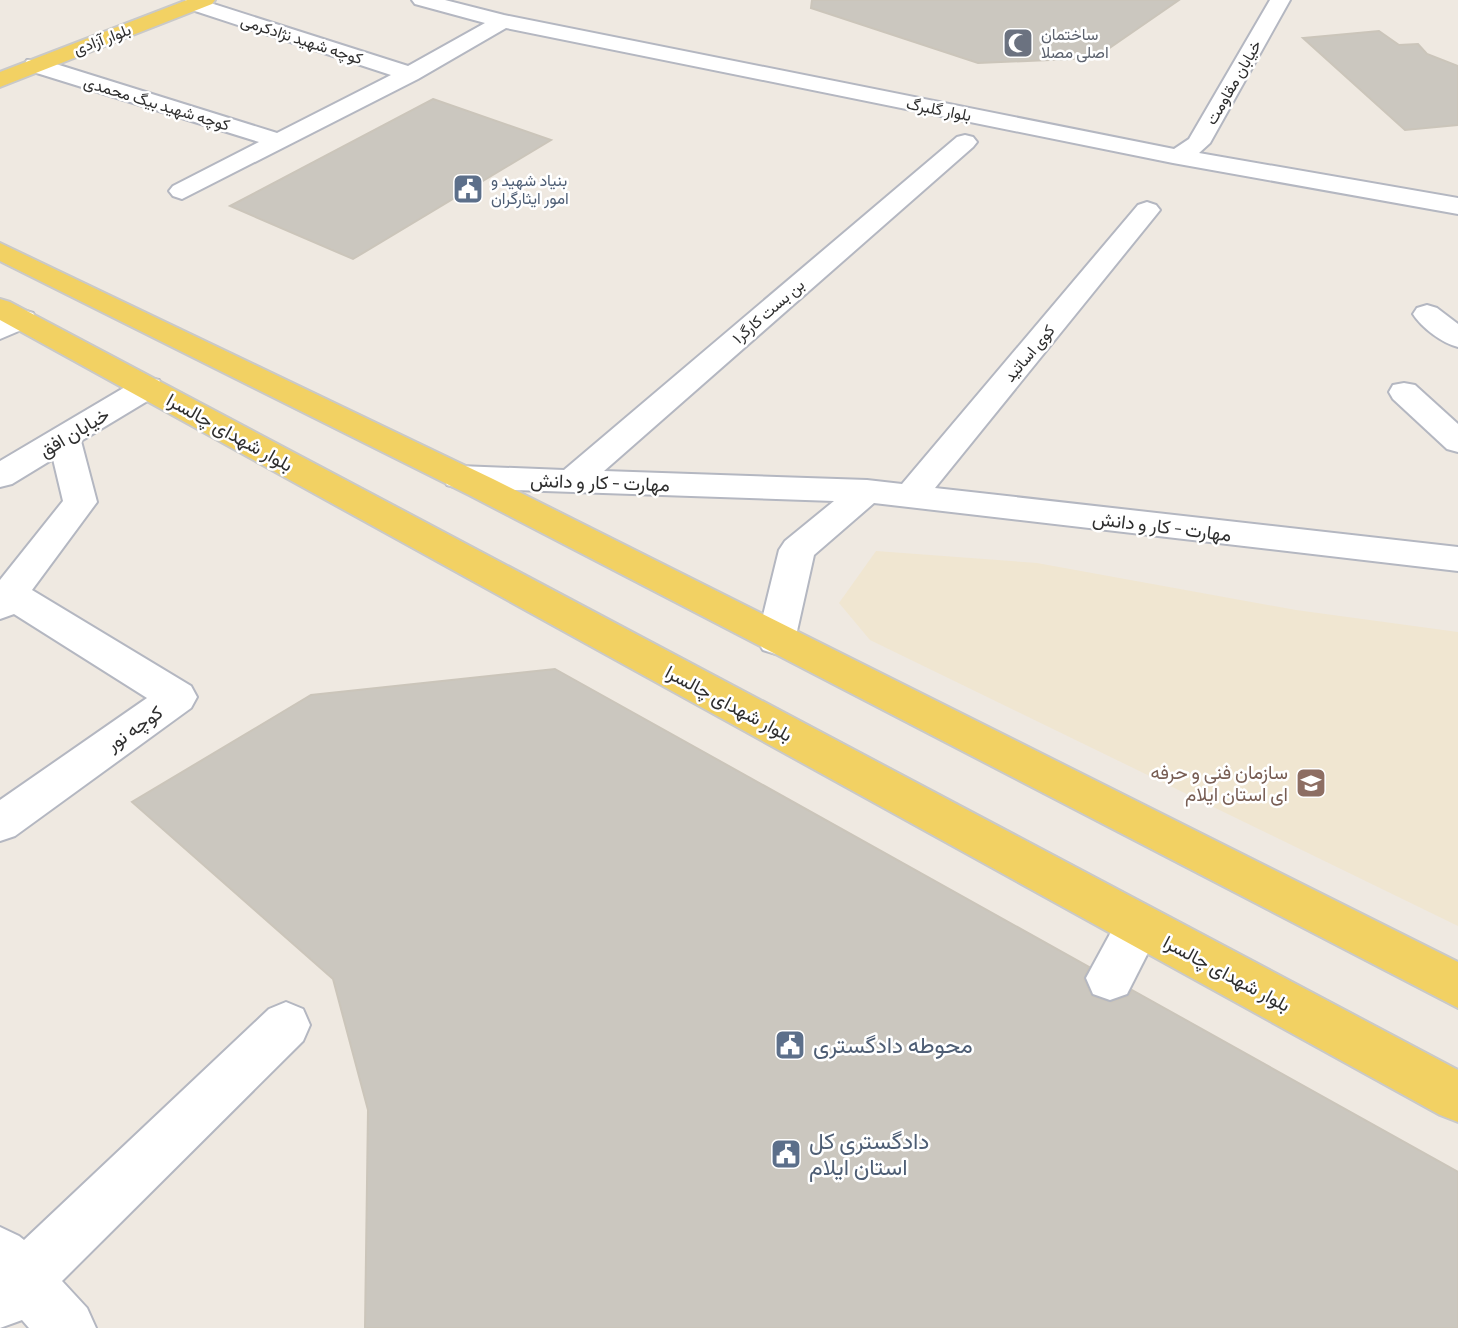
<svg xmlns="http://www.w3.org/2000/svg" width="1458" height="1328" font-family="Barlow,Vazirmatn,sans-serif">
	<rect width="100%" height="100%" fill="#efe9e1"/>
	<polygon fill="#f0e6d1" points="876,551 1037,563 1296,610 1458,632 1458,926 870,640 839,603"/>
	<g fill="#cbc7bf" stroke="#cbc5ba" stroke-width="2">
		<polygon points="812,0 1179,0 1095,58 978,63 811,8"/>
		<polygon points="1379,31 1399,45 1418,44 1427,54 1458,66 1458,125 1405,130 1303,38"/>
		<polygon points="433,99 551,140 353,259 230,206"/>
		<polygon points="555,669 1089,967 1084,979 1092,996 1111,1002 1128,996 1132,990 1458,1172 1458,1328 365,1328 368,1110 333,979 132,802 311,695"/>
	</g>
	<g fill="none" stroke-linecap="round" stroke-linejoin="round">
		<g stroke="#b4b7c1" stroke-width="4">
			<g id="minor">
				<polygon points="186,0 201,0 408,66 485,23 415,4 412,0 445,0 504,15 1174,149 1189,139 1270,0 1290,0 1210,143 1199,153 1458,198 1458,214 1173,163 506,28 418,79 182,199 173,196 169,191 173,186 259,142 27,70 24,65 27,60 43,60 277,133 391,75 186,8 183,4"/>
				<polygon points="965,135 973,137 977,142 973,147 604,471 867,480 902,484 1138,205 1147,202 1156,205 1160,210 1156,215 935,488 1458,547 1458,571 874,503 814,555 795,640 789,650 776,654 763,650 757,640 779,550 785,541 834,501 459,488 447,485 442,477 447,469 459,466 564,470 957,137"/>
				<path d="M1427 305 1437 308 1458 324V347C1442 343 1422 328 1413 314L1417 308Z"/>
				<polygon points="23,310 33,313 37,319 33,325 0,339 0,319"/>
				<polygon points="148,378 159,380 163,387 159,394 81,441 97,502 32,590 191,686 197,697 191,708 15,836 0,841 0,800 147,698 14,614 0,619 0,580 63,501 53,459 12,484 0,487 0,461 137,380"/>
				<polygon points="1404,383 1415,385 1458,424 1458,452 1447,449 1393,399 1389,392 1393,385"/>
				<polygon points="1139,904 1155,910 1162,925 1127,994 1110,1000 1093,994 1086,978 1123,910"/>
				<polygon points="286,1002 303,1009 310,1025 303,1041 62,1281 87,1308 96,1328 29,1328 22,1320 0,1328 0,1227 19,1236 24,1240 269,1009"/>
			</g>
		</g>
		<g stroke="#c9c9c9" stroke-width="4">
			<g id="major">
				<polygon points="187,0 215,0 212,4 0,87 0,72"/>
				<polygon points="0,243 493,479 1458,962 1458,1008 469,495 0,261"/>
				<polygon points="0,299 10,302 1458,1070 1458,1122 1440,1115 0,320"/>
			</g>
		</g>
		<use href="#minor" fill="#fff" fill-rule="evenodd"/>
		<use href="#major" fill="#f2d163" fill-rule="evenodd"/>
	</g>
	<defs>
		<g id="mosque-square" transform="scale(1.575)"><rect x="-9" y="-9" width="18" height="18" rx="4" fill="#6b7280" stroke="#fff"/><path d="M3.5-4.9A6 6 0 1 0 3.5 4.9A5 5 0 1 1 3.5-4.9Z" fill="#fff"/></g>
		<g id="civic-square" transform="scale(1.575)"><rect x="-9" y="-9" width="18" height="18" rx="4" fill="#5c6f8a" stroke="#fff"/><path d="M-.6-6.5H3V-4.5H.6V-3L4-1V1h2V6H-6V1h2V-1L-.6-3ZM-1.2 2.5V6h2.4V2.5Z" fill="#fff"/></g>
		<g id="university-square" transform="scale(1.575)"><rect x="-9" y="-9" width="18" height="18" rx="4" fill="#8d6e63" stroke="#fff"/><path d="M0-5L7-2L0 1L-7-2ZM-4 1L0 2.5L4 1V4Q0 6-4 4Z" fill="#fff"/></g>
	</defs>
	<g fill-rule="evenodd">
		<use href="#mosque-square" x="1018" y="43"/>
		<use href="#civic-square" x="468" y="189"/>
		<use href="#university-square" x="1311" y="783"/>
		<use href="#civic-square" x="790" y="1045"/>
		<use href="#civic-square" x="786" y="1154"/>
	</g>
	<g text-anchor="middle" stroke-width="5" stroke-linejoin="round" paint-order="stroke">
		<g font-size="16" fill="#5b616d" stroke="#fff" text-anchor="start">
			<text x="1041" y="40">ساختمان<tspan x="1041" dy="18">اصلی مصلا</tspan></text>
		</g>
		<g font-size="16" fill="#2e2e2e" stroke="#fff">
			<text transform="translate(102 39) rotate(-21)" y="6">بلوار آزادی</text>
			<text transform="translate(302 39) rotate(18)" y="6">کوچه شهید نژادکرمی</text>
			<text transform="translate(1233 82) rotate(-60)" y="6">خیابان مقاومت</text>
			<text transform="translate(157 103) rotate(17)" y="6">کوچه شهید بیگ محمدی</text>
			<text transform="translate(939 109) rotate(11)" y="6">بلوار گلبرگ</text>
			<text transform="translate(768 311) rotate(-41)" y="6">بن بست کارگر۱</text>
			<text transform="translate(1029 353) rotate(-50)" y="6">کوی اساتید</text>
		</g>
		<g font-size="16" fill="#4e5e75" stroke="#fff" text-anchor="start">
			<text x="491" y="186">بنیاد شهید و<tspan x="491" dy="18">امور ایثارگران</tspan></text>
		</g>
		<g font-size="19" fill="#2e2e2e" stroke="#fff">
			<text transform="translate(74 432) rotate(-31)" y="7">خیابان افق</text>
			<text transform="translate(230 432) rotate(29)" y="7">بلوار شهدای چالسرا</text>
			<text transform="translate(600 482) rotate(2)" y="7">مهارت - کار و دانش</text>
			<text transform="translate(1162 526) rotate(7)" y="7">مهارت - کار و دانش</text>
			<text transform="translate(729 703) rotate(28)" y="7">بلوار شهدای چالسرا</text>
			<text transform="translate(134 728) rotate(-35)" y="7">کوچه نور</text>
			<text transform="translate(1227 973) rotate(28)" y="7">بلوار شهدای چالسرا</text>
		</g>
		<g font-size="19" fill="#785e54" stroke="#fff" text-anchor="end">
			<text x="1288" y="779">سازمان فنی و حرفه<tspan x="1288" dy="22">ای استان ایلام</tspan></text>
		</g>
		<g font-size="23" fill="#4e5e75" stroke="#fff" text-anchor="start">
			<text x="813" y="1053">محوطه دادگستری</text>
			<text x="809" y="1149">دادگستری کل<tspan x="809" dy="26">استان ایلام</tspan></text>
		</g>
	</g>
</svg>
